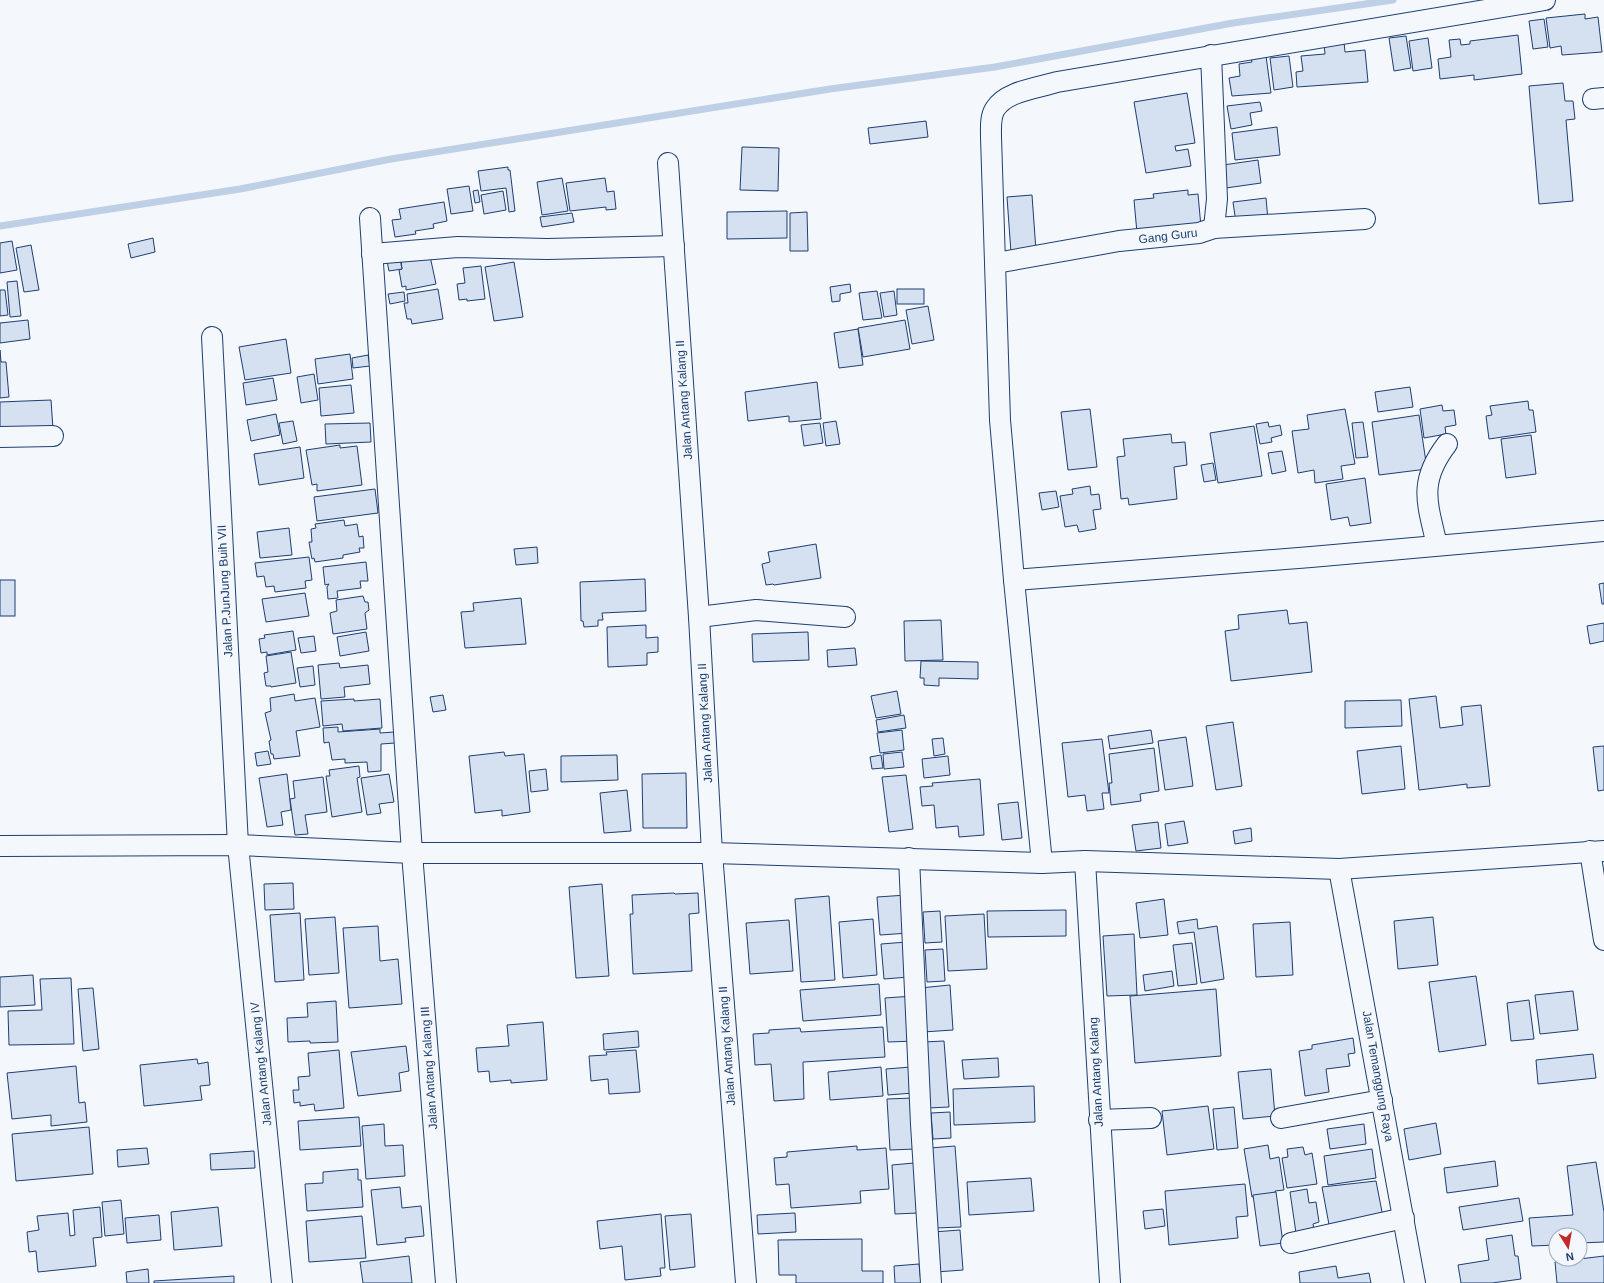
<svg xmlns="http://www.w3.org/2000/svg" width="1604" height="1283" font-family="Arial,sans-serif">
	<rect width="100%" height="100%" fill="#f4f7fb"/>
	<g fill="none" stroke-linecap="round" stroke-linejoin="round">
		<polyline stroke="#bed0e5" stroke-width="7" points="0,226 240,189 391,159 830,89 995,67 1233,23 1393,0"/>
	</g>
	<g fill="#d5e0f0" stroke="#1d3f73">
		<polygon points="1585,14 1585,19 1598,17 1602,52 1562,55 1561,46 1550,48 1546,18"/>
		<polygon points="1544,19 1548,47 1533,49 1529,21"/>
		<polygon points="1518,35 1522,74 1474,80 1474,75 1440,79 1438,59 1451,57 1449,40 1460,39 1461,45 1470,44 1470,41"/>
		<polygon points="1406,36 1411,68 1394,71 1389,38"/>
		<polygon points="1428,38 1432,68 1413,71 1409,41"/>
		<polygon points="1344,42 1345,52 1365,50 1368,82 1297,87 1296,72 1303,71 1301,56 1325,54 1324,44"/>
		<polygon points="1266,56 1271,93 1232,96 1229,78 1240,76 1239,64 1252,62 1251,58"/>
		<polygon points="1289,56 1293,87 1274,90 1270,58"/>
		<polygon points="1563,83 1565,101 1573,101 1575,119 1566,120 1573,201 1539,204 1529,86"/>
		<polygon points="1187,93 1195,143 1175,146 1176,151 1188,149 1191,166 1146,173 1134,102"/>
		<polygon points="1260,102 1262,111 1250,113 1252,125 1231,129 1227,106"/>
		<polygon points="926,121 928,137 870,144 868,128"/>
		<polygon points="1277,127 1280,155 1235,160 1232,133"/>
		<polygon points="742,147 779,148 778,191 740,190"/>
		<polygon points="1258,160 1261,183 1226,188 1223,165"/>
		<polygon points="508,167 508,170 510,170 515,211 509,212 506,188 481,191 478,171"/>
		<polygon points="562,178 568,211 542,215 537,182"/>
		<polygon points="605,178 607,192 614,191 616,209 606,210 606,207 570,211 566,183"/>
		<polygon points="469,186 473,211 451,214 447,189"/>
		<polygon points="478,190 480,202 475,203 473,191"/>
		<polygon points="1188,190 1188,195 1198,194 1201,227 1137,233 1134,200 1154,198 1153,194"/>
		<polygon points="503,191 506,210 484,214 481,195"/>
		<polygon points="1032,195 1036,251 1011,253 1007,197"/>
		<polygon points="1266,198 1268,220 1236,223 1233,202"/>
		<polygon points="444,202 447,221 433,224 434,228 415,231 416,234 395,237 392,220 401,219 399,209"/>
		<polygon points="787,211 787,238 727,239 727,212"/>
		<polygon points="807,212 808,251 790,251 790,213"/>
		<polygon points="572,213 574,222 542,227 540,217"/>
		<polygon points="153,238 155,252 131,258 128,244"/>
		<polygon points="12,241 17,270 0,273 0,243"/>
		<polygon points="31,245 39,290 24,292 16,248"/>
		<polygon points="430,256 436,284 406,290 406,286 402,287 399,270 402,269 401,261"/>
		<polygon points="400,259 402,269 389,271 387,261"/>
		<polygon points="514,262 523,317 494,321 485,267"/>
		<polygon points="481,266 485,299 467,301 467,299 459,300 457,284 465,283 463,268"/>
		<polygon points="17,281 21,316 10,317 7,282"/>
		<polygon points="850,284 851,292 840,294 840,301 832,302 830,287"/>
		<polygon points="438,289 443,319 412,324 411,319 407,319 404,303 408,303 407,294"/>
		<rect x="897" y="289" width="27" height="15"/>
		<polygon points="0,290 5,290 8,315 0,316"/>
		<polygon points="877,291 882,318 863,320 859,293"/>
		<polygon points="894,291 897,315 884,317 880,293"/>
		<polygon points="404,292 405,301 390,304 388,294"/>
		<polygon points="928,306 934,340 912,344 906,310"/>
		<polygon points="28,320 30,339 0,343 0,323"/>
		<polygon points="905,320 910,349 863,357 858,328"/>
		<polygon points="858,329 863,365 839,368 834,333"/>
		<polygon points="286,339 291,373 245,380 239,347"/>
		<polygon points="0,350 1,362 6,362 9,397 0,398"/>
		<polygon points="350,354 353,379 318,384 315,359"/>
		<polygon points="368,355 370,366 353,368 352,358"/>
		<polygon points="314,374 318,400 301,403 297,377"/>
		<polygon points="273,378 277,400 246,405 243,383"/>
		<polygon points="817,382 821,419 789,422 789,416 748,421 745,392"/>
		<polygon points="351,385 354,413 321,416 319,388"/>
		<polygon points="1410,387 1413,407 1378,412 1375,392"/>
		<polygon points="51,400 53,429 0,432 0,402"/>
		<polygon points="1528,401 1529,410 1533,410 1536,432 1489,439 1486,416 1492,415 1490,406"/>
		<polygon points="1442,405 1443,411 1454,410 1456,425 1445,427 1446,434 1424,438 1420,409"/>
		<polygon points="1090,409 1097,467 1068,470 1061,412"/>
		<polygon points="1345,409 1355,464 1341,466 1343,479 1315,483 1314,470 1298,473 1292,431 1309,429 1307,415"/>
		<polygon points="276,414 280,435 251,441 247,420"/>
		<polygon points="1419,415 1427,469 1379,475 1372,422"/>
		<polygon points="293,421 297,441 283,444 279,423"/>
		<polygon points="836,421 840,444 826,446 823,423"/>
		<polygon points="1268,422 1269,427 1280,425 1282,435 1271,438 1272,442 1260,444 1256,424"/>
		<polygon points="1363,422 1368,457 1356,458 1352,423"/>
		<polygon points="370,423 371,442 326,444 325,424"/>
		<polygon points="820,423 823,443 804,446 801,425"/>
		<polygon points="1254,426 1262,476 1218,483 1210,433"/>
		<polygon points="1171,434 1172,443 1185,442 1187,465 1174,467 1177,499 1129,505 1128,498 1121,499 1117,457 1125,456 1123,439"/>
		<polygon points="1531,435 1536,474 1506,478 1501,439"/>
		<polygon points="340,445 340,448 357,446 362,485 317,491 317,484 312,485 306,450"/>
		<polygon points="300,447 304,478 259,485 254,454"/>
		<polygon points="1282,451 1286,471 1272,474 1268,453"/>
		<polygon points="1213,463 1216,480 1204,482 1201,465"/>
		<polygon points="1365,478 1371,523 1350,526 1348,517 1331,520 1326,484"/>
		<polygon points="1090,486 1091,495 1099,494 1101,509 1093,510 1096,529 1079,532 1077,525 1065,527 1060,496 1073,494 1072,489"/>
		<polygon points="375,489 378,513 317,521 314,497"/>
		<polygon points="1056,491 1059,507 1042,510 1039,493"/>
		<polygon points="344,520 345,526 357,524 359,537 363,536 364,548 359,548 360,552 343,555 343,558 315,562 314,558 312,559 311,554 309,542 312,542 311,529 316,528 315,524"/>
		<polygon points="289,528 292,555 260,558 257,532"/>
		<polygon points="816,544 821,578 774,585 773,584 766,585 762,564 770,562 768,552"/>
		<polygon points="537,547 538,563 516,565 514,549"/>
		<polygon points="309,557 312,580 305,581 306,588 275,592 274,586 266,587 264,576 257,577 255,563"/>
		<polygon points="366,562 368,581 360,581 361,588 337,591 338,598 328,599 327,587 329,584 325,585 323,567"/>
		<polygon points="645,579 646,611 602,613 603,620 598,620 598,626 584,627 583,621 581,621 580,582"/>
		<rect x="0" y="580" width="15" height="36"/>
		<polygon points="1604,583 1604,604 1602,604 1599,584"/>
		<polygon points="305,593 309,616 266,622 262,599"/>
		<polygon points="363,596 365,602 368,602 369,610 365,613 367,629 333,634 330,613 337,611 336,600"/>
		<polygon points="521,598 526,644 465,648 461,612 474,611 473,603"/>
		<polygon points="1287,610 1289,624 1307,622 1312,672 1231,681 1225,631 1239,629 1238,615"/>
		<polygon points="941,620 943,660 905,661 904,621"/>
		<polygon points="1604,623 1604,641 1590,644 1587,626"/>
		<polygon points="646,625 646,638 658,637 658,652 647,653 647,665 608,667 607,627"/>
		<polygon points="293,631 296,650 267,655 267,652 261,653 259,639 265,638 264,635"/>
		<polygon points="366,632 369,651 340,656 337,637"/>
		<polygon points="808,632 809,660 753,662 752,634"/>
		<polygon points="314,636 316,651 301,653 298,638"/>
		<polygon points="855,648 857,665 828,667 827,650"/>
		<polygon points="291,652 296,683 271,687 271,686 266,686 264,673 268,672 266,656"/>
		<polygon points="921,661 978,662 978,679 939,678 939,686 924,685 924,678 920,678"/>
		<polygon points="339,663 340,668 368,665 370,684 344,687 345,697 321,699 318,665"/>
		<polygon points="313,666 315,685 300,687 297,668"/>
		<polygon points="897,691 901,714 876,718 871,696"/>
		<polygon points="294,694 295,701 315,698 320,727 296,731 300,756 274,759 273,754 271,754 269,741 271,740 265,713 271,711 270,698"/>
		<polygon points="443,695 446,710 433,712 430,697"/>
		<polygon points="1436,696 1440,728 1463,725 1461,707 1481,705 1490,786 1467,788 1467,784 1419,790 1409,699"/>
		<polygon points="354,699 354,701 380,699 382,728 343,731 342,724 323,726 321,701"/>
		<polygon points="1401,700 1402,726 1345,728 1345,701"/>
		<polygon points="904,715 906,728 878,732 876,720"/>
		<polygon points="1233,722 1242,786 1216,790 1206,726"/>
		<polygon points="338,727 338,732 380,729 380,733 394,732 395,743 381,744 381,771 368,772 367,762 345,763 345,759 332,760 329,742 324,743 323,728"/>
		<polygon points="902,730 904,750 880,753 877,733"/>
		<polygon points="1151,730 1153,743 1110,749 1108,736"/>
		<polygon points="1186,737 1193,786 1165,790 1158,741"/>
		<polygon points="943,738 945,754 934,756 932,739"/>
		<polygon points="1102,739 1109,793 1102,793 1104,809 1087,811 1085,795 1068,797 1062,743"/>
		<polygon points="1401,746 1405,789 1362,794 1357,751"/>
		<polygon points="1604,746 1604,790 1598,791 1593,747"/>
		<polygon points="1154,748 1159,791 1140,794 1141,801 1111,805 1109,783 1112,783 1109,754"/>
		<polygon points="268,751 271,764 257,766 255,753"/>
		<polygon points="504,752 505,756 524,754 530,812 502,816 502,810 475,813 469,756"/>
		<polygon points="902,752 904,767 884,769 883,754"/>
		<polygon points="617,755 618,780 561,782 561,756"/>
		<polygon points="881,755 883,768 872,769 870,757"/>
		<polygon points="948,756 950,775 924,778 922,759"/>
		<polygon points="359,766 360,777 357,778 362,812 332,817 326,776 330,776 329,770"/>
		<polygon points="546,769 548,790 531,792 529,771"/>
		<polygon points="686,773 687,828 643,828 642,774"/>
		<polygon points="287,774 291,810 281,812 283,825 267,827 259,778"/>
		<polygon points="389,774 394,802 379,804 381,813 367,815 361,778"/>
		<polygon points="906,775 913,829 889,832 882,777"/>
		<polygon points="323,777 327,812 305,815 308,834 295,835 290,799 295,798 293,781"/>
		<polygon points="980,779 984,835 959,837 958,826 936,828 934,805 922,806 920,787 933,786 932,783"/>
		<polygon points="627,790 631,831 604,833 600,793"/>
		<polygon points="1018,802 1022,838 1002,840 998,804"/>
		<polygon points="1184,821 1188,843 1168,846 1165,824"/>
		<polygon points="1158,822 1161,848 1136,851 1132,825"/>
		<polygon points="1251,828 1252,841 1235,844 1233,831"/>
		<polygon points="293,883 294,909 265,910 264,884"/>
		<polygon points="602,884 609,976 576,978 569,887"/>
		<polygon points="674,893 675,894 698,893 699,913 689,914 692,971 633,974 630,914 633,914 632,895"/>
		<polygon points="907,895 909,933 880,935 877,897"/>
		<polygon points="829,896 835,980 801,982 795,899"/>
		<polygon points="1164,899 1168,935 1140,938 1136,903"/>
		<polygon points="1066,910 1066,936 988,937 987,911"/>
		<polygon points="940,911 942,942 925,943 923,912"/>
		<polygon points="300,913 304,980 275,982 270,915"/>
		<polygon points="984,914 987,969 948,971 945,916"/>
		<polygon points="335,917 339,973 309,975 305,919"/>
		<polygon points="1433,917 1438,965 1398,969 1394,921"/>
		<polygon points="873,919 877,975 843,978 839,922"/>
		<polygon points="1197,919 1198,929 1217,926 1224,979 1201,983 1194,932 1179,934 1177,922"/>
		<polygon points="789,920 793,971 750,974 746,923"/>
		<polygon points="1290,922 1293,975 1256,977 1253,924"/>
		<polygon points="378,926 380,961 398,959 402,1004 349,1008 343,928"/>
		<polygon points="1134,934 1137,995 1107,996 1103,936"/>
		<polygon points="907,942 909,977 884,979 881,944"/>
		<polygon points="1192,943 1197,984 1178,986 1173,945"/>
		<polygon points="943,949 945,981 927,982 925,950"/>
		<polygon points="1172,971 1174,986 1145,991 1143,975"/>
		<polygon points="33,975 35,1005 0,1007 0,977"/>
		<polygon points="1476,976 1486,1045 1439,1052 1429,982"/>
		<polygon points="71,978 74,1044 9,1045 8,1011 42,1010 40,979"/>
		<polygon points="879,984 881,1015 803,1021 800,990"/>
		<polygon points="950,985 953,1030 923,1032 920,988"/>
		<polygon points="93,988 99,1049 83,1051 78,989"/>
		<polygon points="1216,989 1221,1056 1135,1063 1130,996"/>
		<polygon points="1573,991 1578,1030 1540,1034 1535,995"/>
		<polygon points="913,996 915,1041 888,1042 885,998"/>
		<polygon points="1529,1000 1534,1039 1511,1041 1507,1003"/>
		<polygon points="336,1001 338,1042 310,1043 310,1041 288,1042 287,1018 308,1017 307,1003"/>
		<polygon points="543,1022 547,1080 511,1083 511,1080 490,1082 489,1071 478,1072 476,1048 509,1046 507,1025"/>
		<polygon points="883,1027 885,1057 803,1062 804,1099 774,1101 771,1064 755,1065 753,1034 769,1033 769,1030 800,1028 801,1032"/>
		<polygon points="638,1031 639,1047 604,1050 603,1034"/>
		<polygon points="1353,1038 1355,1053 1348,1054 1350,1066 1326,1069 1329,1092 1305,1096 1299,1051 1312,1049 1312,1045"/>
		<polygon points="944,1041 949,1107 928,1108 924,1042"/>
		<polygon points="406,1046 409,1071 399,1073 401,1091 358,1096 351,1052"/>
		<polygon points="339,1050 344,1108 315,1111 314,1104 300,1106 300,1102 294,1103 293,1090 299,1090 298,1077 310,1076 308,1053"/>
		<polygon points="636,1050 640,1092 609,1094 608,1079 591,1081 589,1056 607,1055 606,1052"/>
		<polygon points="1593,1054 1596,1078 1538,1084 1536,1060"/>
		<polygon points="998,1058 999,1077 964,1079 962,1060"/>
		<polygon points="197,1059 198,1064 208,1062 210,1085 200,1086 202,1100 144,1106 140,1065"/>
		<polygon points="76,1066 79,1103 85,1102 87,1122 51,1126 51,1115 12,1119 7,1073"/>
		<polygon points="881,1067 883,1096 830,1100 828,1072"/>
		<polygon points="911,1067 913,1093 888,1095 886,1069"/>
		<polygon points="1271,1069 1275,1116 1243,1119 1238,1072"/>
		<polygon points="1034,1086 1035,1122 954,1125 953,1089"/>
		<polygon points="913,1098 915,1149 890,1150 887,1099"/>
		<polygon points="1208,1106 1214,1149 1167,1155 1162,1111"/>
		<polygon points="1234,1107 1238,1148 1217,1150 1213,1109"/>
		<polygon points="950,1112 951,1138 933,1139 931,1113"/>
		<polygon points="359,1117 361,1146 300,1150 298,1121"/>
		<polygon points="1436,1123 1441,1154 1409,1160 1404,1129"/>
		<polygon points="384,1124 385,1146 403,1145 405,1176 366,1179 362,1126"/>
		<polygon points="1364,1124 1366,1144 1330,1149 1327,1129"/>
		<polygon points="89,1127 93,1174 16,1181 12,1134"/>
		<polygon points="1268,1145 1270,1159 1279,1157 1284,1190 1275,1191 1275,1194 1252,1197 1244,1149"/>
		<polygon points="857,1146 857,1150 886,1148 889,1189 860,1191 861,1203 791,1208 789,1184 776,1185 774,1158 787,1157 787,1152"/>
		<polygon points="955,1146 961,1227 936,1228 930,1148"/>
		<polygon points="1303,1147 1305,1155 1312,1153 1317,1184 1287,1188 1282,1158 1288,1157 1287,1149"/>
		<polygon points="147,1148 149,1164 118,1167 117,1150"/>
		<polygon points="1372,1149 1376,1178 1328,1185 1324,1156"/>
		<polygon points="254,1151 255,1168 211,1170 210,1154"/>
		<polygon points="1495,1161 1498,1186 1447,1193 1444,1168"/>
		<polygon points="1596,1162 1604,1212 1604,1242 1580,1243 1580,1235 1556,1235 1556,1245 1532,1246 1529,1218 1573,1215 1567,1166"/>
		<polygon points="914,1163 918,1213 895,1214 892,1165"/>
		<polygon points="358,1169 358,1180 361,1180 363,1207 307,1211 305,1184 323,1183 323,1172"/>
		<polygon points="1031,1178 1034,1211 969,1215 967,1182"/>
		<polygon points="1376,1181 1383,1217 1330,1230 1322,1187"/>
		<polygon points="1245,1184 1248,1216 1236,1217 1238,1238 1169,1245 1165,1191"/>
		<polygon points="400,1187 402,1208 421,1206 424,1236 405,1238 406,1242 377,1245 371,1190"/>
		<polygon points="1307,1189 1309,1203 1316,1202 1319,1222 1313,1224 1314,1230 1296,1233 1290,1192"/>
		<polygon points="1276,1192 1283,1243 1260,1246 1253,1195"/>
		<polygon points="1519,1198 1523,1221 1463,1230 1459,1207"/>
		<polygon points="121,1200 124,1234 105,1236 102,1202"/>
		<polygon points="100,1207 102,1237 93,1238 96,1266 38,1272 36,1251 29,1252 27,1232 39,1230 37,1216 68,1213 70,1236 75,1235 73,1210"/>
		<polygon points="218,1207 222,1246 174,1250 171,1212"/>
		<polygon points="1163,1209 1165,1226 1145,1229 1143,1211"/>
		<polygon points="795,1213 796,1232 758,1234 757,1215"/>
		<polygon points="661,1214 665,1268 660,1268 661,1276 625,1280 622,1246 600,1249 597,1221"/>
		<polygon points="691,1214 695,1267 670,1270 665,1216"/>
		<polygon points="159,1215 161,1240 127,1243 125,1218"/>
		<polygon points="362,1216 366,1258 309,1262 306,1221"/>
		<polygon points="960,1230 963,1270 936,1272 933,1232"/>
		<polygon points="1512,1235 1515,1256 1518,1256 1521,1279 1492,1283 1461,1283 1458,1265 1489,1260 1486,1239"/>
		<polygon points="862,1239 862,1271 883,1271 883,1283 796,1283 796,1275 779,1275 778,1240"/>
		<polygon points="409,1256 412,1283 363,1283 360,1262"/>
		<polygon points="1604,1256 1604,1283 1557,1283 1555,1262"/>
		<polygon points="919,1264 921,1283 895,1283 894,1266"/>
		<polygon points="1336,1266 1338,1278 1369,1273 1371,1283 1300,1283 1299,1272"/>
		<polygon points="148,1269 149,1283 127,1283 126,1272"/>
		<polygon points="234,1276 234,1283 154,1283 154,1281"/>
	</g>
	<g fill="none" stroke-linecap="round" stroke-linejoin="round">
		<g stroke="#1d3f73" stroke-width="22">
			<g id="minor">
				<polyline points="1211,55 1217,199 1214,228"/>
				<polyline points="1593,99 1604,98"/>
				<polyline points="668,163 699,617 712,853 746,1283"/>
				<polyline points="370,218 412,853 446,1283"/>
				<polyline points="372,254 458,247 547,249 674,246"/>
				<polyline points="996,263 1119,241 1199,233 1214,228 1365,219"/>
				<polyline points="212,337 238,845 282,1283"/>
				<polyline points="0,437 53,436"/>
				<path d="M1437 545C1427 502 1418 482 1447 444"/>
				<polyline points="1014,580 1311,557 1604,531"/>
				<polyline points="699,617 756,610 845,617"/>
				<polyline points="0,846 238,845 412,853 712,853 1042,863 1085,861 1339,869 1604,851"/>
				<polyline points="1590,851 1604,940"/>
				<polyline points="909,858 921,1124 931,1283"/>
				<polyline points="1085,861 1110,1283"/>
				<path d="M1042 863 1014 580 1000 420 991 137C991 128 990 117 995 109 1006 91 1038 88 1057 82L1545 0"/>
				<polyline points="1339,869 1415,1283"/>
				<polyline points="1281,1118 1382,1100"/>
				<polyline points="1099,1120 1151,1118"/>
				<polyline points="1291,1243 1404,1218"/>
			</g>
		</g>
		<use href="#minor" stroke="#f4f7fb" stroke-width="20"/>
	</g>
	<g text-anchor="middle" stroke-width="3" stroke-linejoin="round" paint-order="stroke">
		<g font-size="12" fill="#1d3f73" stroke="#f4f7fb">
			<text transform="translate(1168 236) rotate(-7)" y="4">Gang Guru</text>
			<text transform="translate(684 400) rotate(-94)" y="4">Jalan Antang Kalang II</text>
			<text transform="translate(225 591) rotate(-93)" y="4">Jalan P.JunJung Buih VII</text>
			<text transform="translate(705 723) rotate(-93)" y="4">Jalan Antang Kalang II</text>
			<text transform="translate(727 1046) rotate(-94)" y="4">Jalan Antang Kalang II</text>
			<text transform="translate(261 1064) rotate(-96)" y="4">Jalan Antang Kalang IV</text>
			<text transform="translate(429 1068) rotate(-94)" y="4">Jalan Antang Kalang III</text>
			<text transform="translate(1096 1072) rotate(-93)" y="4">Jalan Antang Kalang</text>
			<text transform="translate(1378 1076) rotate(80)" y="4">Jalan Temanggung Raya</text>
		</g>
	</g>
	<g transform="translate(1568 1247) rotate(169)"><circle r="19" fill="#f4f7fb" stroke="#9eadc5"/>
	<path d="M0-3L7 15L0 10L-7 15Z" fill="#c62828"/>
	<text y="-6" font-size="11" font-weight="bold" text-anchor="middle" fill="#1d3f73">N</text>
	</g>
</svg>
